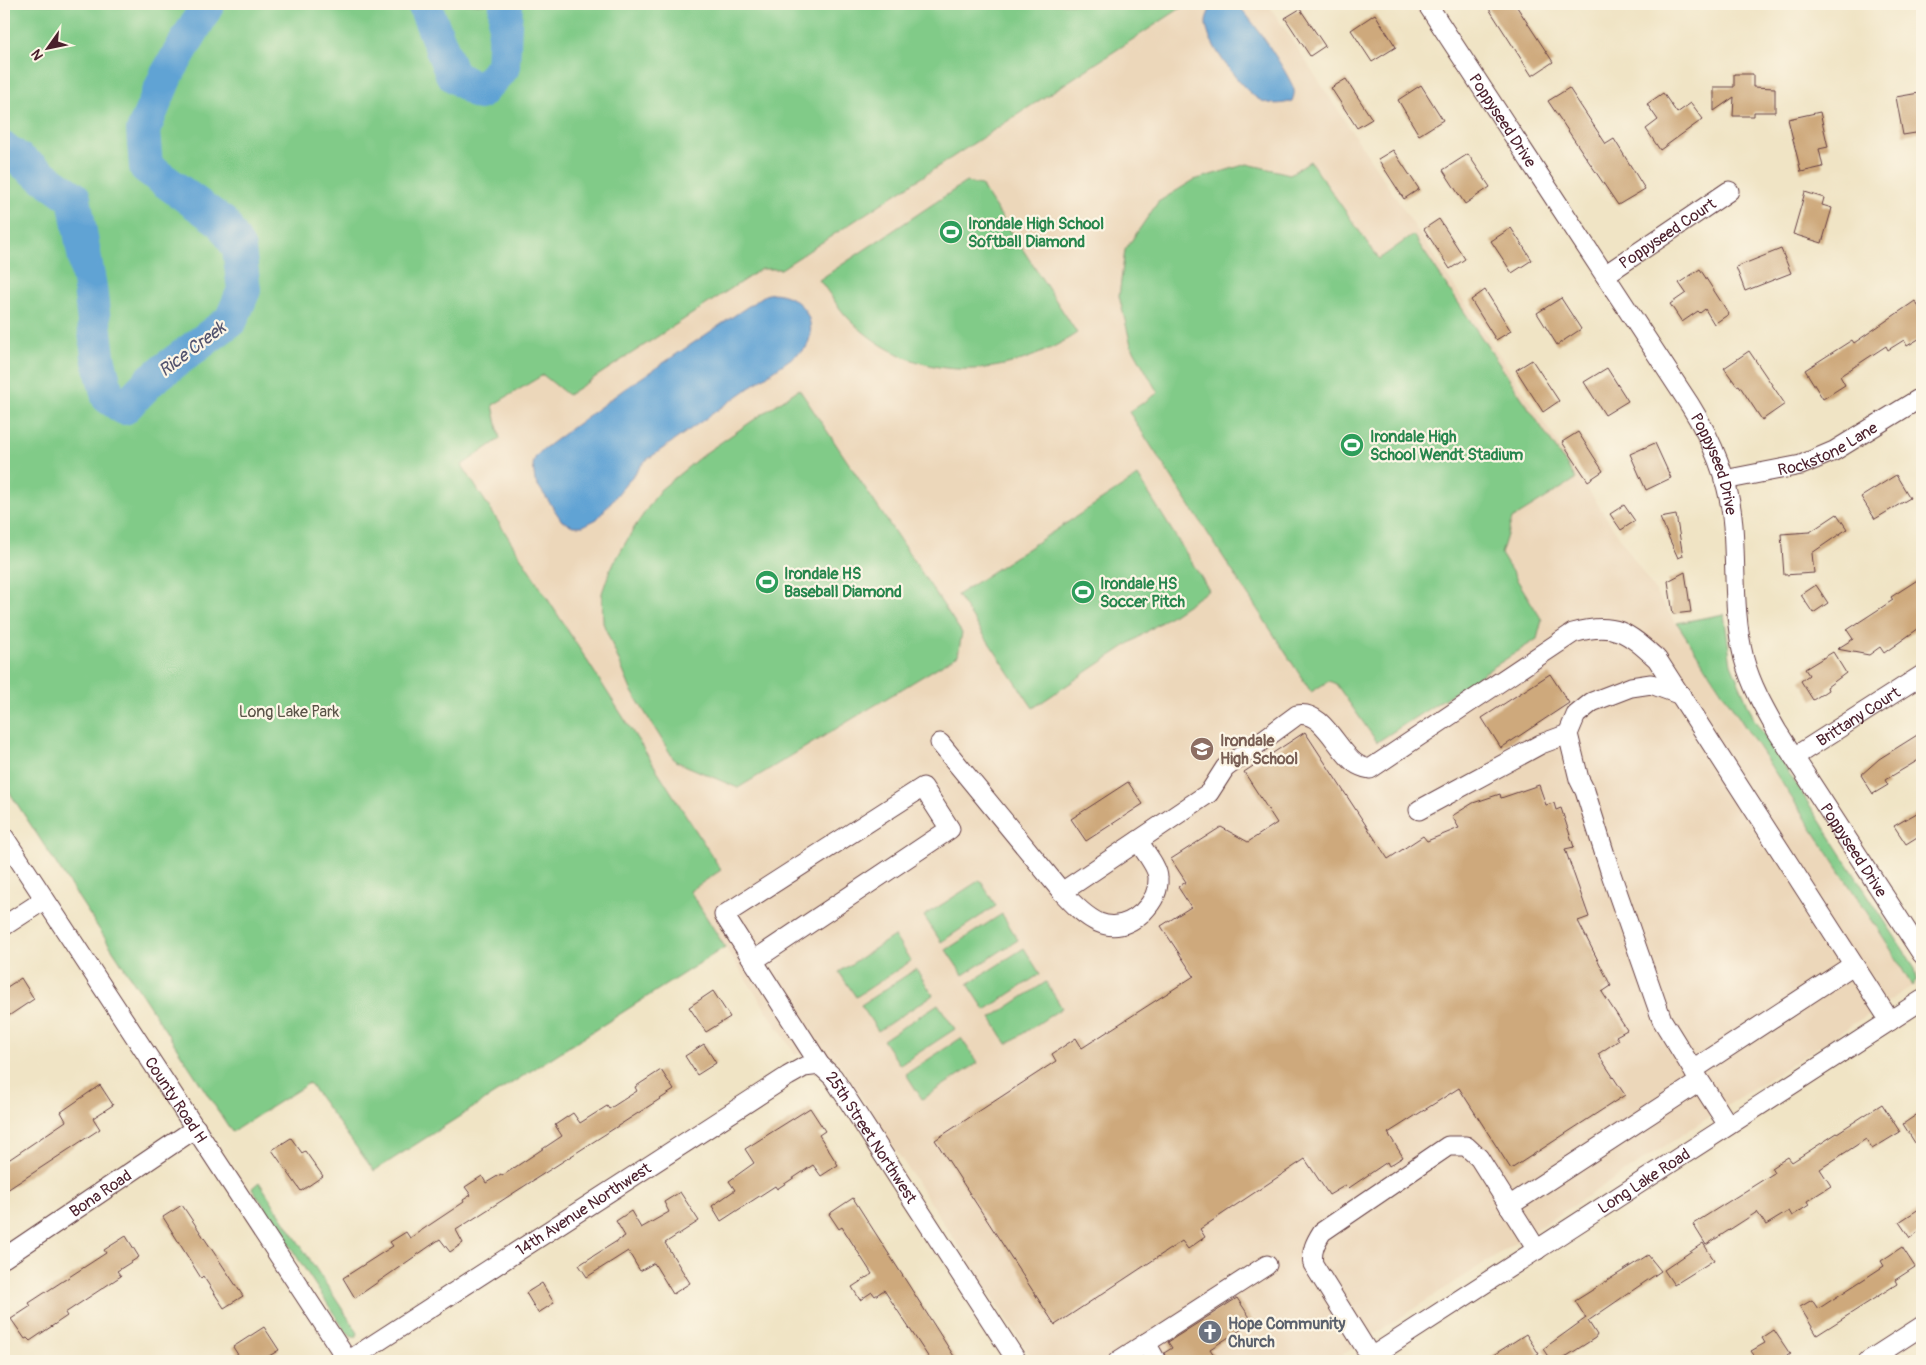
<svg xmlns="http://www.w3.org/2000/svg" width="1926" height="1365" font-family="Pangolin,sans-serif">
	<rect width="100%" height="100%" fill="#fcf5e5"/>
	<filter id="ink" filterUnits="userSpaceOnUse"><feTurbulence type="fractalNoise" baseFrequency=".02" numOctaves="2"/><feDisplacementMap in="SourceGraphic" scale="10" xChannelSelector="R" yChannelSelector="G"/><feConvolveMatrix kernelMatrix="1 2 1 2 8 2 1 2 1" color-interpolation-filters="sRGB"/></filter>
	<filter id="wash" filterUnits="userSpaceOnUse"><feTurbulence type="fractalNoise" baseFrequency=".0096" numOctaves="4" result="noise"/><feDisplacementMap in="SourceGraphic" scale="20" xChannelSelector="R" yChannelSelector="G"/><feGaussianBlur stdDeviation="1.12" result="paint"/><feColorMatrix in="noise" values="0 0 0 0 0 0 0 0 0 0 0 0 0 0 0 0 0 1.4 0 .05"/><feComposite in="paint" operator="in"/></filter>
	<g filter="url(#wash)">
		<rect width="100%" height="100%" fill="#f0e4c5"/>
		<polygon fill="#ecd7ba" points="1187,4 1268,4 1887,943 1912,986 1333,1361 1034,1361 838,1062 815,1052 795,1054 725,947 690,891 721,870 461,464 500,439 493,405 543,375 761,268 781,269"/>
		<g fill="#81cb88" stroke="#66755a">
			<polygon points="4,4 1187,4 781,269 761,269 568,395 543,375 493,405 500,439 462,465 721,870 690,891 725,947 374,1171 309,1083 232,1132 4,784"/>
			<polygon points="1310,161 1379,259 1413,235 1576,479 1512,519 1501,554 1542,620 1537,639 1377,742 1336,684 1329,681 1311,692 1129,412 1158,393 1131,345 1119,296 1125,250 1158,202 1194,180 1247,164 1290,174"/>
			<path d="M966 182 981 185 1077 333C1003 382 915 385 849 319 838 308 829 292 819 280Z"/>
			<polygon points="799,389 962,633 958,655 738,788 675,761 631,690 603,623 602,593 610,570 634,528 660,490 704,454"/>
			<polygon points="1138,476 1209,590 1033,708 957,595"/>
			<polygon points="1724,614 1731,664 1754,719 1915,968 1917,979 1912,986 1887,943 1677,623"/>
			<polygon points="980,880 996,906 941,942 924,916"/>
			<polygon points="1002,914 1018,940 963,975 946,950"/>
			<polygon points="894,936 911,961 856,997 839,972"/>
			<polygon points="1024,948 1040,974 985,1010 968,984"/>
			<polygon points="916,969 933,995 878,1031 861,1005"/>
			<polygon points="1046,982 1062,1008 1007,1044 991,1018"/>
			<polygon points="938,1004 955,1029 900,1065 883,1040"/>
			<polygon points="961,1038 978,1063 922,1099 906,1074"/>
			<polygon points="259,1182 358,1333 356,1337 352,1337 346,1332 252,1188"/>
		</g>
		<g fill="#61a3d4" stroke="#566180">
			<path d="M1215 4H1236C1248 12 1291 77 1294 90 1295 94 1293 98 1292 101 1281 105 1269 105 1258 99 1242 89 1207 44 1206 24 1206 16 1209 10 1215 4Z"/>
			<path d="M772 293C801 294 820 321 806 348L645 461 597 519 583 526H573L562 521 535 481 533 465 535 458 542 450 623 390 765 295Z"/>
		</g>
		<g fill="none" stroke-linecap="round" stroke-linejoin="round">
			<g stroke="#61a3d4" stroke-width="34">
				<polyline points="424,4 452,74 479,93 503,67 506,4"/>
				<polyline points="4,149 74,198 90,287 98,357 108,397 124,408 152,379 231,320 244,290 239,249 223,223 146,167 143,131 166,76 208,4"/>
			</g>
		</g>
		<g id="blocks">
			<g fill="#cea97c">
				<polygon points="1486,4 1515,4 1553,62 1532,76"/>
				<polygon points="1300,9 1325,46 1310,56 1285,18"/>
				<polygon points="1375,14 1396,47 1372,62 1351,30"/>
				<polygon points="1734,74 1753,74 1753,87 1775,88 1775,112 1754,112 1754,116 1733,116 1734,97 1714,111 1714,87 1734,87"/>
				<polygon points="1346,79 1372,119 1357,128 1331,88"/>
				<polygon points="1421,85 1443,120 1419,135 1398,100"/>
				<polygon points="1569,88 1606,144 1614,139 1645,189 1618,205 1548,101"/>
				<polygon points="1663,93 1677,113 1691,103 1703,119 1660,150 1646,129 1658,120 1647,104"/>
				<polygon points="1919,93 1922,112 1922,132 1903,135 1896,97"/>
				<polygon points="1820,112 1828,147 1819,149 1823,167 1801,172 1788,119"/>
				<polygon points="1393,150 1419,189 1404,199 1378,159"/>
				<polygon points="1468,154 1490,187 1465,204 1443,170"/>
				<polygon points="1805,192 1824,198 1822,205 1832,208 1822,243 1793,234"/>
				<polygon points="1439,219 1465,259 1450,269 1424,229"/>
				<polygon points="1511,228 1532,260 1512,273 1491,241"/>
				<polygon points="1781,249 1791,273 1745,291 1736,267"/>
				<polygon points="1700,269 1729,314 1714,324 1705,309 1700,313 1698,311 1682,322 1670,304 1686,293 1679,283"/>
				<polygon points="1485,290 1511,331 1496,340 1471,300"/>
				<polygon points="1561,298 1581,329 1557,345 1537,313"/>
				<polygon points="1915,301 1922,312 1922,337 1907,346 1904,340 1888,350 1886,346 1840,376 1845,385 1823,399 1805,370 1852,340 1854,343"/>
				<polygon points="1749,351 1785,404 1762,420 1739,385 1737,386 1724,368"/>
				<polygon points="1532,360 1559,401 1543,412 1516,370"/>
				<polygon points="1607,368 1628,401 1605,415 1584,382"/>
				<polygon points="1578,432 1603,471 1588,481 1562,442"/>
				<polygon points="1655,443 1671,478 1646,490 1630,454"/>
				<polygon points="1896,475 1910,498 1875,519 1861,497"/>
				<polygon points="1624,505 1635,521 1621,530 1610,514"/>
				<polygon points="1837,514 1847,529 1812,553 1814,573 1784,575 1781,534 1810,532"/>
				<polygon points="1676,515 1683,556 1678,558 1660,518"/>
				<polygon points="1685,572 1691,612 1673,614 1668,581"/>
				<polygon points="1922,577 1922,626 1884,653 1880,647 1869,655 1837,649 1853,639 1847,630 1893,600 1891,597"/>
				<polygon points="1816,585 1828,603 1813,613 1801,595"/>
				<polygon points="1833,652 1846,673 1827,687 1828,690 1813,700 1801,681 1809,675 1805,669"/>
				<polygon points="1550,674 1569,703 1501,748 1482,718"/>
				<polygon points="1305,732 1388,859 1423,836 1427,841 1459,828 1452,816 1473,803 1500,794 1501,798 1539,785 1546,805 1554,803 1556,810 1561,808 1574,847 1565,849 1589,917 1578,921 1611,986 1602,992 1627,1030 1616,1036 1619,1040 1598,1054 1625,1095 1511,1169 1459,1088 1388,1133 1403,1157 1389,1166 1387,1162 1349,1188 1346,1185 1329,1195 1305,1159 1200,1229 1205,1237 1188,1249 1182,1241 1055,1325 935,1140 1056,1061 1052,1054 1076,1038 1082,1048 1194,976 1161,926 1191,907 1178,887 1186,882 1171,859 1221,827 1248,842 1277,823 1244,772"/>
				<polygon points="1922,732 1922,758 1885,780 1888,785 1873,794 1861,775 1879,759"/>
				<polygon points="1128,782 1143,804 1086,841 1071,819"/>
				<polygon points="1922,810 1922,834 1906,844 1894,826"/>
				<polygon points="21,978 34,999 4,1019 4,989"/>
				<polygon points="713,991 730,1017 706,1032 689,1007"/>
				<polygon points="704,1044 716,1063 697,1075 685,1056"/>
				<polygon points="661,1070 674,1090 456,1230 463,1243 450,1252 440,1239 355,1298 343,1278 393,1246 390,1242 406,1232 410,1238 464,1202 463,1200 471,1195 465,1187 482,1176 486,1183 501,1174 502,1176 562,1136 555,1125 573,1113 580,1123 607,1106 609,1109 637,1091 635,1087"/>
				<polygon points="100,1085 113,1105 93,1118 100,1129 4,1192 4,1163 66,1121 61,1112"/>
				<polygon points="1882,1104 1900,1132 1872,1149 1866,1139 1820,1169 1831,1186 1807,1201 1809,1205 1792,1216 1789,1211 1766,1225 1757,1212 1706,1245 1693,1224 1774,1173 1771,1168 1788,1157 1792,1162"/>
				<polygon points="810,1108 825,1131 819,1135 838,1165 821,1176 813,1165 777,1189 775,1186 721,1221 712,1206 735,1190 729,1181 754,1163 745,1149"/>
				<polygon points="1922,1111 1922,1154 1903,1124"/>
				<polygon points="291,1138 302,1153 305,1151 323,1176 301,1191 272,1150"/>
				<polygon points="680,1192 699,1221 665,1243 690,1283 673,1294 654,1263 640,1271 628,1251 587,1277 579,1265 625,1236 616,1221 631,1211 641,1228 669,1212 664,1202"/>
				<polygon points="853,1198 924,1309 957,1361 931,1361 884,1290 875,1296 872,1292 860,1300 852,1287 872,1274 842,1227 839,1229 829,1214"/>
				<polygon points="182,1205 243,1296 224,1308 203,1276 201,1278 163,1217"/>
				<polygon points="1922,1207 1922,1229 1910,1238 1899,1222"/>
				<polygon points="126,1236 139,1257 117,1271 121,1276 65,1313 67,1316 30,1341 27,1338 25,1339 11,1319 31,1306 29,1303 106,1253 104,1250"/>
				<polygon points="1703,1243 1714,1260 1674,1285 1664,1270"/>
				<polygon points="1902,1247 1915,1267 1895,1280 1897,1284 1817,1335 1800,1307 1812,1300 1818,1309 1884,1266 1881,1261"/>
				<polygon points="1648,1255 1661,1271 1588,1321 1597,1335 1595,1338 1559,1361 1551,1361 1543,1349 1586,1318 1575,1301"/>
				<polygon points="542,1283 554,1303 538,1313 526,1293"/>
				<polygon points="1237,1298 1253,1322 1210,1349 1218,1361 1166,1361 1164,1353 1172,1348 1168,1342"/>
				<polygon points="264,1327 279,1350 261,1361 242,1361 233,1347"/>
				<polygon points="1774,1330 1790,1354 1779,1361 1758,1361 1751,1351 1765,1343 1762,1338"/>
				<polygon points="1526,1334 1539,1354 1528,1361 1484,1361"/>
			</g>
		</g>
	</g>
	<g filter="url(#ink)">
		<use href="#blocks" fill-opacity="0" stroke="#633d42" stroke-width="1"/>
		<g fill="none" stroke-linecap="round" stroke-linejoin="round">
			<g stroke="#633d42" stroke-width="21">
				<g id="minor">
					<path id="s1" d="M1427 4 1690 405C1713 442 1730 482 1733 526 1736 570 1733 615 1744 659 1751 685 1764 708 1777 731L1922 954"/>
					<path id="s2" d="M1605 275 1729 191"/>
					<path id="s3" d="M1724 480 1801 465 1834 451 1922 397"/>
					<polyline points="1681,695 1651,684 1631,687 1592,702 1576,715 1568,734 1579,779 1585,791 1611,874 1662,1020 1693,1070 1853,965"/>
					<path d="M940 743 1062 892 1209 793 1225 768 1297 715C1322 709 1337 750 1355 763 1359 766 1365 768 1370 769L1573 633C1615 621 1627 632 1657 659L1890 1021"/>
					<path id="s4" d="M1794 757 1922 675"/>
					<polyline points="1419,810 1541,744 1568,734"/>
					<path id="s5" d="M4 837 348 1361"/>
					<path d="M1062 892C1085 917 1110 942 1143 912 1152 903 1159 892 1158 878 1158 867 1144 851 1138 841"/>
					<polyline points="4,926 44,900"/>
					<path id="s6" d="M753 961 950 829 923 787 724 915 820 1065 833 1077 1017 1361"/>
					<polyline points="1694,1072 1728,1125"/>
					<polyline points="1509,1206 1699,1082"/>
					<path id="s7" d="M4 1258 196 1128"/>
					<polyline points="1146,1343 1155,1359"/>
					<path d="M1371 1357 1313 1264C1311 1251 1315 1243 1322 1232L1448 1146H1466L1479 1158 1537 1250"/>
					<path id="s8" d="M348 1361 788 1076 804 1067 820 1065"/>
					<polyline points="1118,1361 1267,1265"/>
					<path id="s9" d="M1365 1361 1922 1000"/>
					<polyline points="1868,1361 1922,1326"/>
				</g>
			</g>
			<use href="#minor" stroke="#fff" stroke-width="19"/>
		</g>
	</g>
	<defs>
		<g id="stadium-disc" transform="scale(1.25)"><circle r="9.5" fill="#2e9e5b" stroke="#fcf5e5"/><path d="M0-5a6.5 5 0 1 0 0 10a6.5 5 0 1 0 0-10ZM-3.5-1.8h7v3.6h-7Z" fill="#fff"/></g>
		<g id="school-disc" transform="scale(1.25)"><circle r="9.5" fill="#8d6e63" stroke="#fcf5e5"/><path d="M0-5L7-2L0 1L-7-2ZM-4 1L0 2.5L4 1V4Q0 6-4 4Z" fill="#fff"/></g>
		<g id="church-disc" transform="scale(1.25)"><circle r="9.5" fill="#6b7280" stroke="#fcf5e5"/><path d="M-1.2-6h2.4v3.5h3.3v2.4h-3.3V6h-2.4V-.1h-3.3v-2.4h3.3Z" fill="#fff"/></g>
	</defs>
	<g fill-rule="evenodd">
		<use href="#stadium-disc" x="951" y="232"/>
		<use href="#stadium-disc" x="1352" y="445"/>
		<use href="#stadium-disc" x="767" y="582"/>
		<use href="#stadium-disc" x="1083" y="592"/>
		<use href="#school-disc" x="1202" y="749"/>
		<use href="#church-disc" x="1210" y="1332"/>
	</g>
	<g text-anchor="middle" stroke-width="4.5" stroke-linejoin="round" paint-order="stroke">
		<g font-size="16" fill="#4a1f2b" stroke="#fcf5e5">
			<text dy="6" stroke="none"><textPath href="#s1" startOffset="139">Poppyseed Drive</textPath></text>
			<text dy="6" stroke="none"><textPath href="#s2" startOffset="75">Poppyseed Court</textPath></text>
			<text dy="6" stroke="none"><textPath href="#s3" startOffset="109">Rockstone Lane</textPath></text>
			<text dy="6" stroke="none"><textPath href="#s1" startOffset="544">Poppyseed Drive</textPath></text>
			<text dy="6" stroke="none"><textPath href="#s4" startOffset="76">Brittany Court</textPath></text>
			<text dy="6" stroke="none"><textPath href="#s1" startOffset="964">Poppyseed Drive</textPath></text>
			<text dy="6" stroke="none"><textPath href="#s5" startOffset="314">County Road H</textPath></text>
			<text dy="6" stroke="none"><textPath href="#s6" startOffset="791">25th Street Northwest</textPath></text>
			<text dy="6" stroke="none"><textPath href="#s9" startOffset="332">Long Lake Road</textPath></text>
			<text dy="6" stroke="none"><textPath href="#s7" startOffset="116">Bona Road</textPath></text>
			<text dy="6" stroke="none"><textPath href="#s8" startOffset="280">14th Avenue Northwest</textPath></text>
		</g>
		<g font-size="16" font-weight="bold" fill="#27864d" stroke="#fcf5e5" text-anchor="start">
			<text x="968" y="229">Irondale High School<tspan x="968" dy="18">Softball Diamond</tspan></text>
			<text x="1370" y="442">Irondale High<tspan x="1370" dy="18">School Wendt Stadium</tspan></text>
			<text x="784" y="579">Irondale HS<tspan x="784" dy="18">Baseball Diamond</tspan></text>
			<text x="1100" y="589">Irondale HS<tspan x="1100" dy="18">Soccer Pitch</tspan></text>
		</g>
		<g font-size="16" fill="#5a5347" stroke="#fcf5e5">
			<text x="289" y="717">Long Lake Park</text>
		</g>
		<g font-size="16" font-weight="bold" fill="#785e54" stroke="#fcf5e5" text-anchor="start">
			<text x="1220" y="746">Irondale<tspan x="1220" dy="18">High School</tspan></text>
		</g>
		<g font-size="16" font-weight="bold" fill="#5b616d" stroke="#fcf5e5" text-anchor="start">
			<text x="1228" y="1329">Hope Community<tspan x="1228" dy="18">Church</tspan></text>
		</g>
		<g font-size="18" font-style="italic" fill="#53546f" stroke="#fcf5e5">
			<text transform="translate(192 349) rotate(-37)" y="6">Rice Creek</text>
		</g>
	</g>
	<rect width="1926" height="1365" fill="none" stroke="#fcf5e5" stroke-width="20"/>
	<g transform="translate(48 48) rotate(237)" stroke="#fcf5e5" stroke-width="4" paint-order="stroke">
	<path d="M0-4L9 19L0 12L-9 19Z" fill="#4a1f2b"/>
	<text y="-8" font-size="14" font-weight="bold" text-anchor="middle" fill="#4a1f2b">N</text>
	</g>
</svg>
